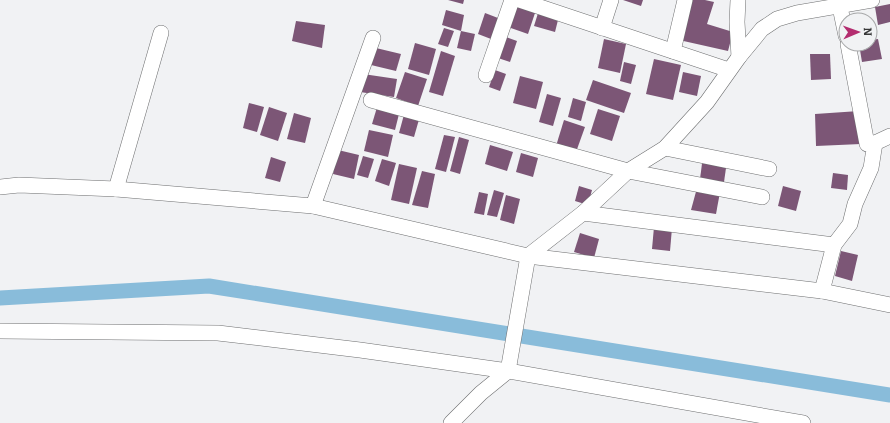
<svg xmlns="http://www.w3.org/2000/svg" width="890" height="423" font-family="Bitter,serif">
	<rect width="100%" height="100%" fill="#f1f2f4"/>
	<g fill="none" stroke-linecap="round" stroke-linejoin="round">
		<polyline stroke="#89bcda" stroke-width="15" points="0,298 209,286 890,395"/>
	</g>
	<g fill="#7c5676">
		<polygon points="448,0 464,0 463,4"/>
		<polygon points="623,0 643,0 641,6"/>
		<polygon points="688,0 705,0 714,2 707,24 733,32 728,51 679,40"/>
		<polygon points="516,3 536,10 528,34 508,27"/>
		<polygon points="890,4 890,22 878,25 875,7"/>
		<polygon points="446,10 464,15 461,31 442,25"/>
		<polygon points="539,10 559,16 555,32 534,26"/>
		<polygon points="485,13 498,18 491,39 478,34"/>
		<polygon points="296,21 325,25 322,48 292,41"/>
		<polygon points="444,28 454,31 448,47 438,44"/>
		<polygon points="461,31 475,34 471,51 457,48"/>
		<polygon points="506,37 517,41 510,62 498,58"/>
		<polygon points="604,39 626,44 620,73 598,68"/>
		<polygon points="878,39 882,59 862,62 859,44 870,44 870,40"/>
		<polygon points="415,43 436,49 429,75 408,69"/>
		<polygon points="376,48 401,54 396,71 371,65"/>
		<polygon points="441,51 455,56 443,96 429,92"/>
		<polygon points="810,54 830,54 831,79 811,80"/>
		<polygon points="654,59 681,65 673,100 646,94"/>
		<polygon points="624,62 636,65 631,84 620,81"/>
		<polygon points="495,70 506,74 500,91 489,87"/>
		<polygon points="405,72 427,79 418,106 396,98"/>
		<polygon points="683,72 701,76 697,96 679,92"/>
		<polygon points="363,74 397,79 394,97 360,92"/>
		<polygon points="520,76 543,82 536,109 513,103"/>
		<polygon points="593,80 631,93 624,113 586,100"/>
		<polygon points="547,94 561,98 553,126 539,122"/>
		<polygon points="573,98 586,102 581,121 568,117"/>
		<polygon points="249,103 264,107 257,132 243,128"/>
		<polygon points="378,104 400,110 395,130 372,124"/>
		<polygon points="269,107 287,113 278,141 260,135"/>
		<polygon points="598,109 620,116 612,141 590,134"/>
		<polygon points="405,111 420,116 414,137 399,133"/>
		<polygon points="859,111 861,144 816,146 815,114"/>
		<polygon points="294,113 311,118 305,143 287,139"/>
		<polygon points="564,120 585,127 576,152 556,146"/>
		<polygon points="369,130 393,135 388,157 364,151"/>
		<polygon points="444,135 455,137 446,172 435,169"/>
		<polygon points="459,137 469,140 460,174 450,171"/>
		<polygon points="490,145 513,152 507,171 485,164"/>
		<polygon points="338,150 359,155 354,179 333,174"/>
		<polygon points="521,153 538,158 533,177 516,172"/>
		<polygon points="363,156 374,159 368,178 357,175"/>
		<polygon points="703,156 727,161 724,182 700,179"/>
		<polygon points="271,157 286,162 280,182 265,178"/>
		<polygon points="382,159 396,163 389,186 375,181"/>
		<polygon points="399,164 417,168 409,204 391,200"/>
		<polygon points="422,171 435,174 428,208 412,205"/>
		<polygon points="833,173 848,175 847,190 831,188"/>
		<polygon points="579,186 592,190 588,205 575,201"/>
		<polygon points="783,186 801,191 796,211 778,206"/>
		<polygon points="697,188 720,192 716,214 691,210"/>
		<polygon points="494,190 504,193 497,217 487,215"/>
		<polygon points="479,192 488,194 484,215 474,213"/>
		<polygon points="506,195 520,199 514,224 500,220"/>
		<polygon points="654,227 672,228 670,251 652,249"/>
		<polygon points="580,233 599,239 594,258 574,252"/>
		<polygon points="841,251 858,255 852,281 835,276"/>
	</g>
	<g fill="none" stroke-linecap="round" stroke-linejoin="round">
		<g stroke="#6e6f70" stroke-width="16">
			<g id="street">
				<polyline points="519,0 729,70"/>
				<polyline points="738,0 737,22 739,57"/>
				<polyline points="840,7 846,36"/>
				<polyline points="602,28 611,0"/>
				<polyline points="673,51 685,0"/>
				<polyline points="486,75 512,0"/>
				<polyline points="371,100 628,171 762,197"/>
				<polyline points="875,143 890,136"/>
				<polyline points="665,148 769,169"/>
				<polyline points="0,187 19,185 116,189 313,206 528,256 822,291 890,305"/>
				<polyline points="116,189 161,33"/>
				<polyline points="313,206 373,38"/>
				<polyline points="583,213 834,245"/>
				<polyline points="822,291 834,245 850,224 855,204 871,168 875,143 867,144 848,44"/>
				<polyline points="0,331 218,333 360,350 508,371 803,423"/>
				<polyline points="451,423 481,393 508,371 528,256 583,213 628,171 665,148 707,102 739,57 762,29 777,19 797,13 872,0"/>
			</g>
		</g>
		<use href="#street" stroke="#fff" stroke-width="15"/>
	</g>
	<g transform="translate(858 32) rotate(88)"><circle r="19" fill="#f1f2f4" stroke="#a7a8a9"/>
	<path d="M0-3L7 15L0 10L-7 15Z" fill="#b32c6f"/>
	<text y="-6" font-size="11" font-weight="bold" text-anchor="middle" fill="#383839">N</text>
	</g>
</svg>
